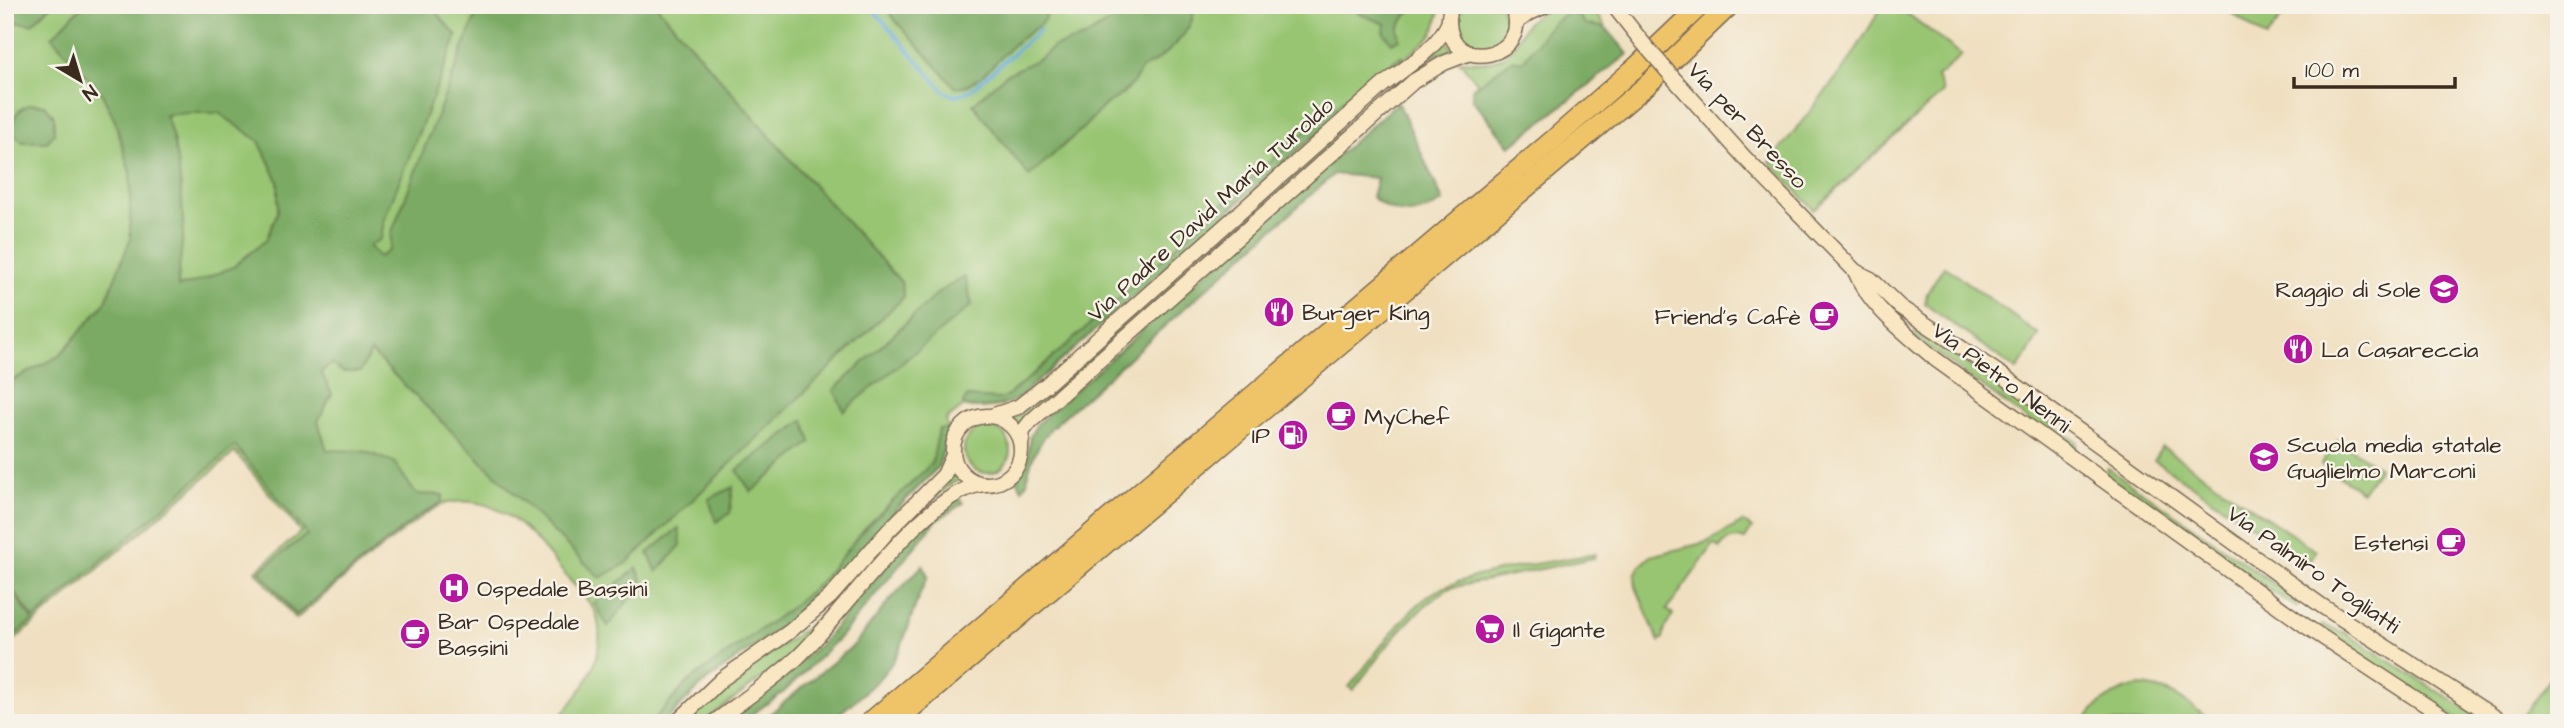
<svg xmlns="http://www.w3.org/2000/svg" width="2564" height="728" font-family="'Architects Daughter',sans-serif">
	<rect width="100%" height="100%" fill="#f7f3e8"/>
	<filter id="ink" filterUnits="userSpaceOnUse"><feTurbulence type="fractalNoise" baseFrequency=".0143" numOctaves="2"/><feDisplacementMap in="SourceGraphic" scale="14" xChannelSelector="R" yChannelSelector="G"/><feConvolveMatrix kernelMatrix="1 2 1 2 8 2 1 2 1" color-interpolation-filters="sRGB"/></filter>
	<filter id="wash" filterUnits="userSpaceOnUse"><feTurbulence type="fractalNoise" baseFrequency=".00686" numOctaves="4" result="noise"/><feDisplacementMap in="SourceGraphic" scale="28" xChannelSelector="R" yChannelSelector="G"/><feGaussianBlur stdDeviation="1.57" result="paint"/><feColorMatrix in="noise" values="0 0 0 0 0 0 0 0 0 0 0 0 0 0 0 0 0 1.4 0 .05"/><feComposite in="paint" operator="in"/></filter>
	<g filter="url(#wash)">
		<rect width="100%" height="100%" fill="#f0e0c1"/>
		<g fill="#98c572" stroke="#6a7848" stroke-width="2">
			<path d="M5 5H1441L1436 26 1430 37 1002 406 971 408 964 406 946 420 948 429 939 466 888 518 845 568 787 623 705 682 663 723H558L557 720C581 694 606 660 598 621 595 605 578 590 568 578 537 541 504 492 448 503 432 507 416 522 403 531 367 559 331 589 296 619L256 571 301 532 235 452 5 648Z"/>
			<path d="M1464 5H1500L1506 20C1504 36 1495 44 1480 46L1465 38C1457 27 1456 16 1464 5Z"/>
			<path d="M1558 5H1591L1606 28 1628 54 1510 146 1473 100 1472 89 1478 84 1459 61C1472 61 1485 64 1498 59 1516 52 1517 34 1529 21 1537 13 1548 10 1558 5Z"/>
			<polygon points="1883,5 1896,5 1962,55 1937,77 1943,92 1814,210 1770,162 1848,63"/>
			<polygon points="2221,5 2291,5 2266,38"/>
			<path d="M1446 41 1453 49C1429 54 1386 97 1366 114L1021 427 1012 419 1022 414 1033 405 1381 95 1434 54Z"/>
			<polygon points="1944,266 2039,335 2017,370 1925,304 1927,293"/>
			<polygon points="1915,331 1921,332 2077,442 2076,450 2070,451 1916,338"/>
			<circle cx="987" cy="450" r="23"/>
			<polygon points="2338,440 2379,468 2362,492 2321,464"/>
			<polygon points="2162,447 2316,551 2308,563 2154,460"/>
			<polygon points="2108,468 2299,601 2297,608 2259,583 2251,581 2105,473"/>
			<polygon points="954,471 961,479 951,484 913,519 799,650 702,723 683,723 717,691 805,629 845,591 893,535 946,483"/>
			<path d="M1743 522 1752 528 1745 539C1733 537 1727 538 1720 548L1714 544 1667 610 1673 614 1665 628 1663 638 1659 642 1636 587 1635 575 1639 567 1651 556 1707 542Z"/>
			<path d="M1595 554 1594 558 1450 588C1409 612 1382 653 1353 690L1349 687C1374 657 1397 621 1427 597 1460 572 1552 562 1595 554Z"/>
			<polygon points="2322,625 2345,633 2488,723 2463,723 2320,630"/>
			<polygon points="2555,671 2559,674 2559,723 2533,723 2523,716"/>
			<path d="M2138 686C2172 687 2187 703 2214 723H2083C2097 702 2114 692 2138 686Z"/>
		</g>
		<g fill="#7aaa64" stroke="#5a6a41" stroke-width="2" fill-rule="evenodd">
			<polygon points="5,5 52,5 32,24 5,21"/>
			<path d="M83 5H430L457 36 384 220 381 239 369 246 379 257 390 250 392 232 480 5H656L780 148 901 282 904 297 627 563 600 578 371 352 360 372H343L332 364 321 372 332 394 318 421 327 450 363 451 394 462 416 494 443 495 442 502 417 517 296 615 260 571 307 534 235 446 34 619 5 579V384L59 356 105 303 130 240V173L115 121 102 94 52 37ZM188 113H219L259 141 278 181V211L266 240 233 267 200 281 178 287C178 269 182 251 183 233 184 205 177 139 165 115Z"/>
			<polygon points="885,5 1053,5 1041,24 1016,42 982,76 968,85 956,88 893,18"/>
			<path d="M1107 5H1185L1194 11C1191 35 1163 59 1141 69 1136 83 1120 98 1106 104L1082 129 1029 176 973 104 1005 75 1041 58 1053 47 1084 38 1112 20Z"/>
			<polygon points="1359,5 1420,5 1406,15 1398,29 1400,39 1392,43 1384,33 1385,24 1357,13"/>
			<polygon points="1573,8 1585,24 1606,28 1628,54 1510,146 1473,100 1472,89 1512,60 1522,62 1550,26"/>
			<path d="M1401 56 1404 59 1343 110 1021 396C1008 406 980 411 964 406L963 403 967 397 1000 399 1007 396C1141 286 1261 158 1401 56Z"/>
			<path d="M1398 102 1443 201C1420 218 1393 217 1372 197L1377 178 1334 174 1051 428C1038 445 1028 462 1027 484L1022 489 1017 479 1027 458 1030 436 1037 424Z"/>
			<path d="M31 104 45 105 54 116V133L47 142H23L11 132C12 117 17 109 31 104Z"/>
			<polygon points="965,277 972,305 844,411 834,390 940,291"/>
			<polygon points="804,420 811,442 751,492 737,470"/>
			<polygon points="939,429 948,429 939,466 888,518 845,568 787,623 705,682 663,723 651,723 689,681 793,606 822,580 866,527 932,463"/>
			<polygon points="733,487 730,513 716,522 709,499"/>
			<polygon points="958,496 963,503 936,521 841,636 784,692 739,723 720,723 819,646 909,540"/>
			<polygon points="679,528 681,545 657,572 648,553"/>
			<path d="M923 565 928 577C914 601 910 629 898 653 883 681 852 702 828 723H759L854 645 890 600Z"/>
			<polygon points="637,568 643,582 608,626 594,603"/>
			<polygon points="5,582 33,620 5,643"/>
		</g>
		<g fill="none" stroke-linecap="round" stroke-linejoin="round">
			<polyline stroke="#64a9da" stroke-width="3.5" points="869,5 944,91 955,96 971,90 1040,30"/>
		</g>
	</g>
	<g filter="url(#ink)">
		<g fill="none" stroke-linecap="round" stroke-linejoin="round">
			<g stroke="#7a6a57" stroke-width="17">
				<g id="secondary">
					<path d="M1451 5C1451 11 1448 16 1449 22 1450 76 1536 58 1512 5"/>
					<polyline points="1613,5 1643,43"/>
					<polyline points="1516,23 1528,14 1547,5"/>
					<polyline points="1675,80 1744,157 1855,271 1871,279 1900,307 1999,373 2322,606 2504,723"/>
					<path d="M1855 271C1869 307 1907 334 1935 359L2307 627 2453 723"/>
					<path d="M991 416 1018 407 1046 385 1383 85C1407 66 1436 50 1449 22"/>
					<circle cx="987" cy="450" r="34"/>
					<polyline points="1021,446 1023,431 1031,421 1414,81 1444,63 1470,53"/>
					<polyline points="676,723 722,679 789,632 830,597 889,530 944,475 953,455"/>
					<path d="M713 723C742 701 772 681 798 657 844 614 925 490 984 484"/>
				</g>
			</g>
			<g stroke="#7a6a57" stroke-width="22">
				<g id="highway">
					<polyline points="869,723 1554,139 1636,67 1701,5"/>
					<polyline points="894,723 1647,85 1730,5"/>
				</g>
			</g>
			<use href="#secondary" stroke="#f9e7c3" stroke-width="14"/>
			<use href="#highway" stroke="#efc469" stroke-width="19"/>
			<g stroke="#7a6a57" stroke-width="17" stroke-linecap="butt">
				<polyline id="secondary-bridge" points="1643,43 1675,80"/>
			</g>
			<use href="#secondary-bridge" stroke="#f9e7c3" stroke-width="14"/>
		</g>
	</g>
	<defs>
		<g id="school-disc" transform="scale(1.575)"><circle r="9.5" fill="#b5179e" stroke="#f7f3e8"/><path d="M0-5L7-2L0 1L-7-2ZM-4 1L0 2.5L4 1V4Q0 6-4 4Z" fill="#fff"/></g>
		<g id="restaurant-disc" transform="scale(1.575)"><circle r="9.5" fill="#b5179e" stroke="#f7f3e8"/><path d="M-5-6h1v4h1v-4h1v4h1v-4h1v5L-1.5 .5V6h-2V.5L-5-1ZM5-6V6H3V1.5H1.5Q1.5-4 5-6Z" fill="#fff"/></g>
		<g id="cafe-disc" transform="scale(1.575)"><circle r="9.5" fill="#b5179e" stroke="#f7f3e8"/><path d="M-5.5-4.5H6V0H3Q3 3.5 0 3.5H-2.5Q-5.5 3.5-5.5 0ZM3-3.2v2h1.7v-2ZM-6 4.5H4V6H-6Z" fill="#fff"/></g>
		<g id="fuel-disc" transform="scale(1.575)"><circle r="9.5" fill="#b5179e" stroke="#f7f3e8"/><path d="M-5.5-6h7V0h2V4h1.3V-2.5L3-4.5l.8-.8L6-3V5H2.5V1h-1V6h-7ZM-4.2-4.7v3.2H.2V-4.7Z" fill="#fff"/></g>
		<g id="hospital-disc" transform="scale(1.575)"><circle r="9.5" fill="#b5179e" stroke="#f7f3e8"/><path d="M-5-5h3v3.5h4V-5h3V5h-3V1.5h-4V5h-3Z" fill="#fff"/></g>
		<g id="supermarket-disc" transform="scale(1.575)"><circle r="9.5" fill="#b5179e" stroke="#f7f3e8"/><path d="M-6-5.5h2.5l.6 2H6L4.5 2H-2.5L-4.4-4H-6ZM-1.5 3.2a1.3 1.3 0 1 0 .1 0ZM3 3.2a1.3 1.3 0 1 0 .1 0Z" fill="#fff"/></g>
	</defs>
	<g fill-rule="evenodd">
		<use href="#school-disc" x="2444" y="289"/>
		<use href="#restaurant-disc" x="1279" y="312"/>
		<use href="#cafe-disc" x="1824" y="316"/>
		<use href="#restaurant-disc" x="2298" y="349"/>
		<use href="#cafe-disc" x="1341" y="416"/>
		<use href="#fuel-disc" x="1293" y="435"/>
		<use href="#school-disc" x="2264" y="457"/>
		<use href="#cafe-disc" x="2451" y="542"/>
		<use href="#hospital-disc" x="454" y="588"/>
		<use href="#supermarket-disc" x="1490" y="629"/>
		<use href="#cafe-disc" x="415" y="634"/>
	</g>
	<g text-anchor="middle" stroke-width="5" stroke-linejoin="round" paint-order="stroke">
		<g font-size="23" fill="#3b2a1e" stroke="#f7f3e8">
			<text transform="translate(1748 125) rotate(47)" y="8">Via per Bresso</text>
			<text transform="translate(1210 209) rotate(-42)" y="8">Via Padre David Maria Turoldo</text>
			<text transform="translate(2002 377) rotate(37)" y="8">Via Pietro Nenni</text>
			<text transform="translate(2314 569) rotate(35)" y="8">Via Palmiro Togliatti</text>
		</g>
		<g font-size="23" fill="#3b2a1e" stroke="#f7f3e8" text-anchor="start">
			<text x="2421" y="297" text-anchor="end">Raggio di Sole</text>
			<text x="1302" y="320">Burger King</text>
			<text x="1801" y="324" text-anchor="end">Friend's Cafè</text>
			<text x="2321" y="357">La Casareccia</text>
			<text x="1364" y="424">MyChef</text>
			<text x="1270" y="443" text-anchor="end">IP</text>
			<text x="2287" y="452">Scuola media statale<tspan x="2287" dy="26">Guglielmo Marconi</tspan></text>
			<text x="2428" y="550" text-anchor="end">Estensi</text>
			<text x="477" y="596">Ospedale Bassini</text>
			<text x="438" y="629">Bar Ospedale<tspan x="438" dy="26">Bassini</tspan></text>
			<text x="1513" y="637">Il Gigante</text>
		</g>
	</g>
	<rect width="2564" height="728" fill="none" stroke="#f7f3e8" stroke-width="28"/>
	<g transform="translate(80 80) rotate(142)" stroke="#f7f3e8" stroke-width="5" paint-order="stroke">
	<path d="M0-5L12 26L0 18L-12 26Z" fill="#3b2a1e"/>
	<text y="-10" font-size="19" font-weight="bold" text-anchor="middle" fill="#3b2a1e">N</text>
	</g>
	<path d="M2294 77v10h161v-10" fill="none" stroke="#3b2a1e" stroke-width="3.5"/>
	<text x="2305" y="77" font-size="21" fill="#3b2a1e" stroke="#f7f3e8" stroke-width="5" paint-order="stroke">100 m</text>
</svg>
